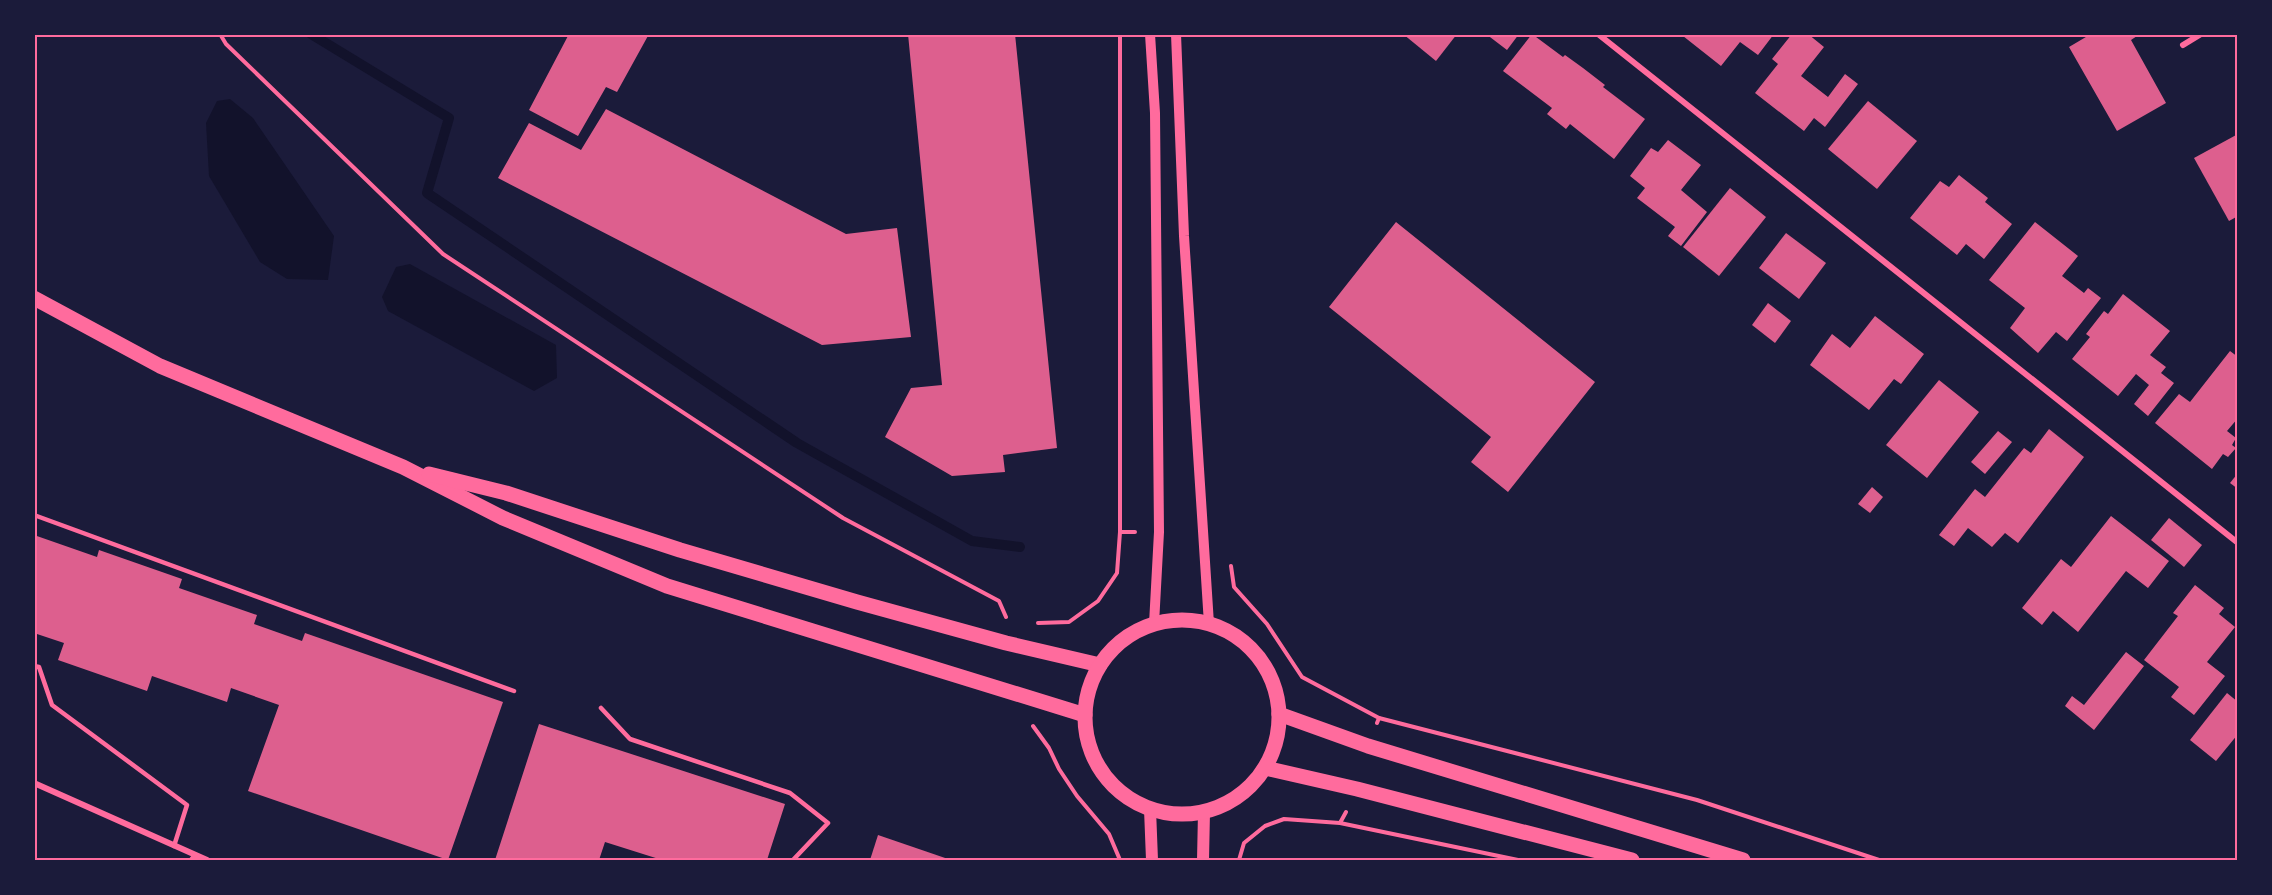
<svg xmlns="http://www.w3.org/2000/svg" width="2272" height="895" font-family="'Public Sans',sans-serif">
	<rect width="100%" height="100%" fill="#1b1b3a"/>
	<g fill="#12122b">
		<polygon points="230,99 253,118 334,236 328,280 287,279 260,262 209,176 206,123 217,101"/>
		<polygon points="410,264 556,345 557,378 534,391 388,311 382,297 396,267"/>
	</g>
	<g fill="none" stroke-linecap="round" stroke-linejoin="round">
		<polyline stroke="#12122b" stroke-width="10" points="311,34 449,118 427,193 797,443 972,541 1020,547"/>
	</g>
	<g fill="#dd5f8e">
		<polygon points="569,34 649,34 617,92 606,87 578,136 529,110"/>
		<polygon points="908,34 1015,34 1057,448 1003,455 1005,472 952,476 885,437 911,388 942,385"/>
		<polygon points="1403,34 1457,34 1436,61"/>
		<polygon points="1486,34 1519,34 1507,50"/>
		<polygon points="1532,34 1563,57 1565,55 1583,68 1605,85 1603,87 1645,119 1614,159 1570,124 1566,129 1547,114 1552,108 1503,71"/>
		<polygon points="1684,34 1774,34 1758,55 1740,42 1721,66 1683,36"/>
		<polygon points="1792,34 1808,34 1824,47 1801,76 1828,97 1845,74 1858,84 1825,127 1814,118 1804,131 1755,93 1778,64 1772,59"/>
		<polygon points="2091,34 2140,34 2131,40 2166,103 2117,131 2069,47"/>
		<polygon points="1868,101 1917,141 1877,189 1828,149"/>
		<polygon points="606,109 846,234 897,228 911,337 822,345 498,178 529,123 581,150"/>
		<polygon points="2238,134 2238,216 2229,221 2194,158"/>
		<polygon points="1668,140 1701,165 1681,190 1707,212 1681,246 1668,236 1675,227 1637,198 1645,188 1630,176 1651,148 1658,152"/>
		<polygon points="1959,175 1988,198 1985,202 2012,224 1984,259 1966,244 1957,255 1910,218 1940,181 1949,187"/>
		<polygon points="1730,188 1766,217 1719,276 1683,247"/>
		<polygon points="1396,222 1595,382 1508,492 1471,462 1491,437 1329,307"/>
		<polygon points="2035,222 2078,256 2062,276 2084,293 2088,288 2101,298 2067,341 2056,332 2038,353 2010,328 2025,308 1989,280"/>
		<polygon points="1786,233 1826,263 1799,299 1759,268"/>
		<polygon points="2123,294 2170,331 2150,355 2166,367 2161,373 2174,383 2148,416 2134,404 2149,385 2136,374 2118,396 2072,359 2090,337 2086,334 2104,311 2108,314"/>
		<polygon points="1768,303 1791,321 1775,343 1752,325"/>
		<polygon points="1875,316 1924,354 1901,384 1894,379 1869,410 1810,365 1832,334 1850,348"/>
		<polygon points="2230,351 2238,357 2238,418 2227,431 2236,438 2232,445 2236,448 2228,457 2223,454 2212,469 2155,423 2179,394 2190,402"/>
		<polygon points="1939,380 1979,412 1927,478 1886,445"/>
		<polygon points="2049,429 2084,457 2018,543 2005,533 1992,547 1968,528 1954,546 1939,535 1975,489 1985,497 2024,448 2031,453"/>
		<polygon points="1998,431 2012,442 1985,474 1971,462"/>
		<polygon points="2238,473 2238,489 2230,483"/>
		<polygon points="1872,487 1883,497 1870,513 1858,504"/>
		<polygon points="2111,516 2169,561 2148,588 2126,571 2078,632 2053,611 2042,625 2022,608 2061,559 2071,567"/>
		<polygon points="2169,518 2202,545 2184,567 2151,540"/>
		<polygon points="34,535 97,557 99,550 182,579 179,588 257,615 254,624 302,641 305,633 503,702 448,860 248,791 279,705 231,688 227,702 152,676 147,691 58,660 64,643 34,633"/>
		<polygon points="2195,585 2224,608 2219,614 2235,627 2207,662 2225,676 2194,715 2171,697 2179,687 2144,660 2178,616 2173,613"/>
		<polygon points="2126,652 2144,666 2094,730 2065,706 2072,696 2084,705"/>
		<polygon points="2227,693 2238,702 2238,734 2216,761 2190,740"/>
		<polygon points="539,724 785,804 767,860 662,860 605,842 599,860 495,860"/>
		<polygon points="878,835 951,860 870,860"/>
	</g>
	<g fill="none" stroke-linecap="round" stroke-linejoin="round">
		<g stroke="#ff6b9d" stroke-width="4">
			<polyline points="220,34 226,44 443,254 843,518 999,601 1006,617"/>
			<polyline points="1120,34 1120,532"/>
			<polyline points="1231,566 1234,587 1267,624 1302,677 1379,718 1377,723"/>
			<polyline points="1038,623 1069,622 1098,601 1117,573 1120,532 1135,532"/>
			<polyline points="1379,718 1697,800 1879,860"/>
			<polyline points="1033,726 1049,748 1059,769 1077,796 1109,834 1120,860"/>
			<polyline points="1340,823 1518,860"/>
			<polyline points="1239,860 1244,843 1265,826 1284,819 1340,823 1346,812"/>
		</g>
		<g stroke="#ff6b9d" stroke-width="4.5">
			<polyline points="34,515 514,691"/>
			<polyline points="34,666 39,667 52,705 187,805 174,846"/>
			<polyline points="601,708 630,739 790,793 828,823 793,860"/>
			<polyline points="191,860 195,855"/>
		</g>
		<g stroke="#ff6b9d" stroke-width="6">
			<polyline points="1598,34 2238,543"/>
			<polyline points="2183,45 2201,34"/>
			<polyline points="34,783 207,860"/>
		</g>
		<g stroke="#ff6b9d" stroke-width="10">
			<polyline points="1150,34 1155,113 1159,532 1154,624"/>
			<polyline points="1176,34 1184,236 1209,624"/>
		</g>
		<g stroke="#ff6b9d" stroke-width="12">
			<polyline points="1150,809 1152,860"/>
			<polyline points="1203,860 1204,812"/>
		</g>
		<g stroke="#ff6b9d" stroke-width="15">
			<polyline points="34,298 160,366 403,467 503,518 667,586 1085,715"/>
			<polyline points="429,474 506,493 680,550 857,602 1006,643 1100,665"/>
			<circle cx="1182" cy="717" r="97"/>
			<polyline points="1279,714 1368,746 1743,860"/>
			<polyline points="1265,768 1357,789 1632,860"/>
		</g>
	</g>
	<rect width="2272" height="895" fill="none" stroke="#1b1b3a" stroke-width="72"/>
	<rect x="36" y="36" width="2200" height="823" fill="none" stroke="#ff6b9d" stroke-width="2"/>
</svg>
